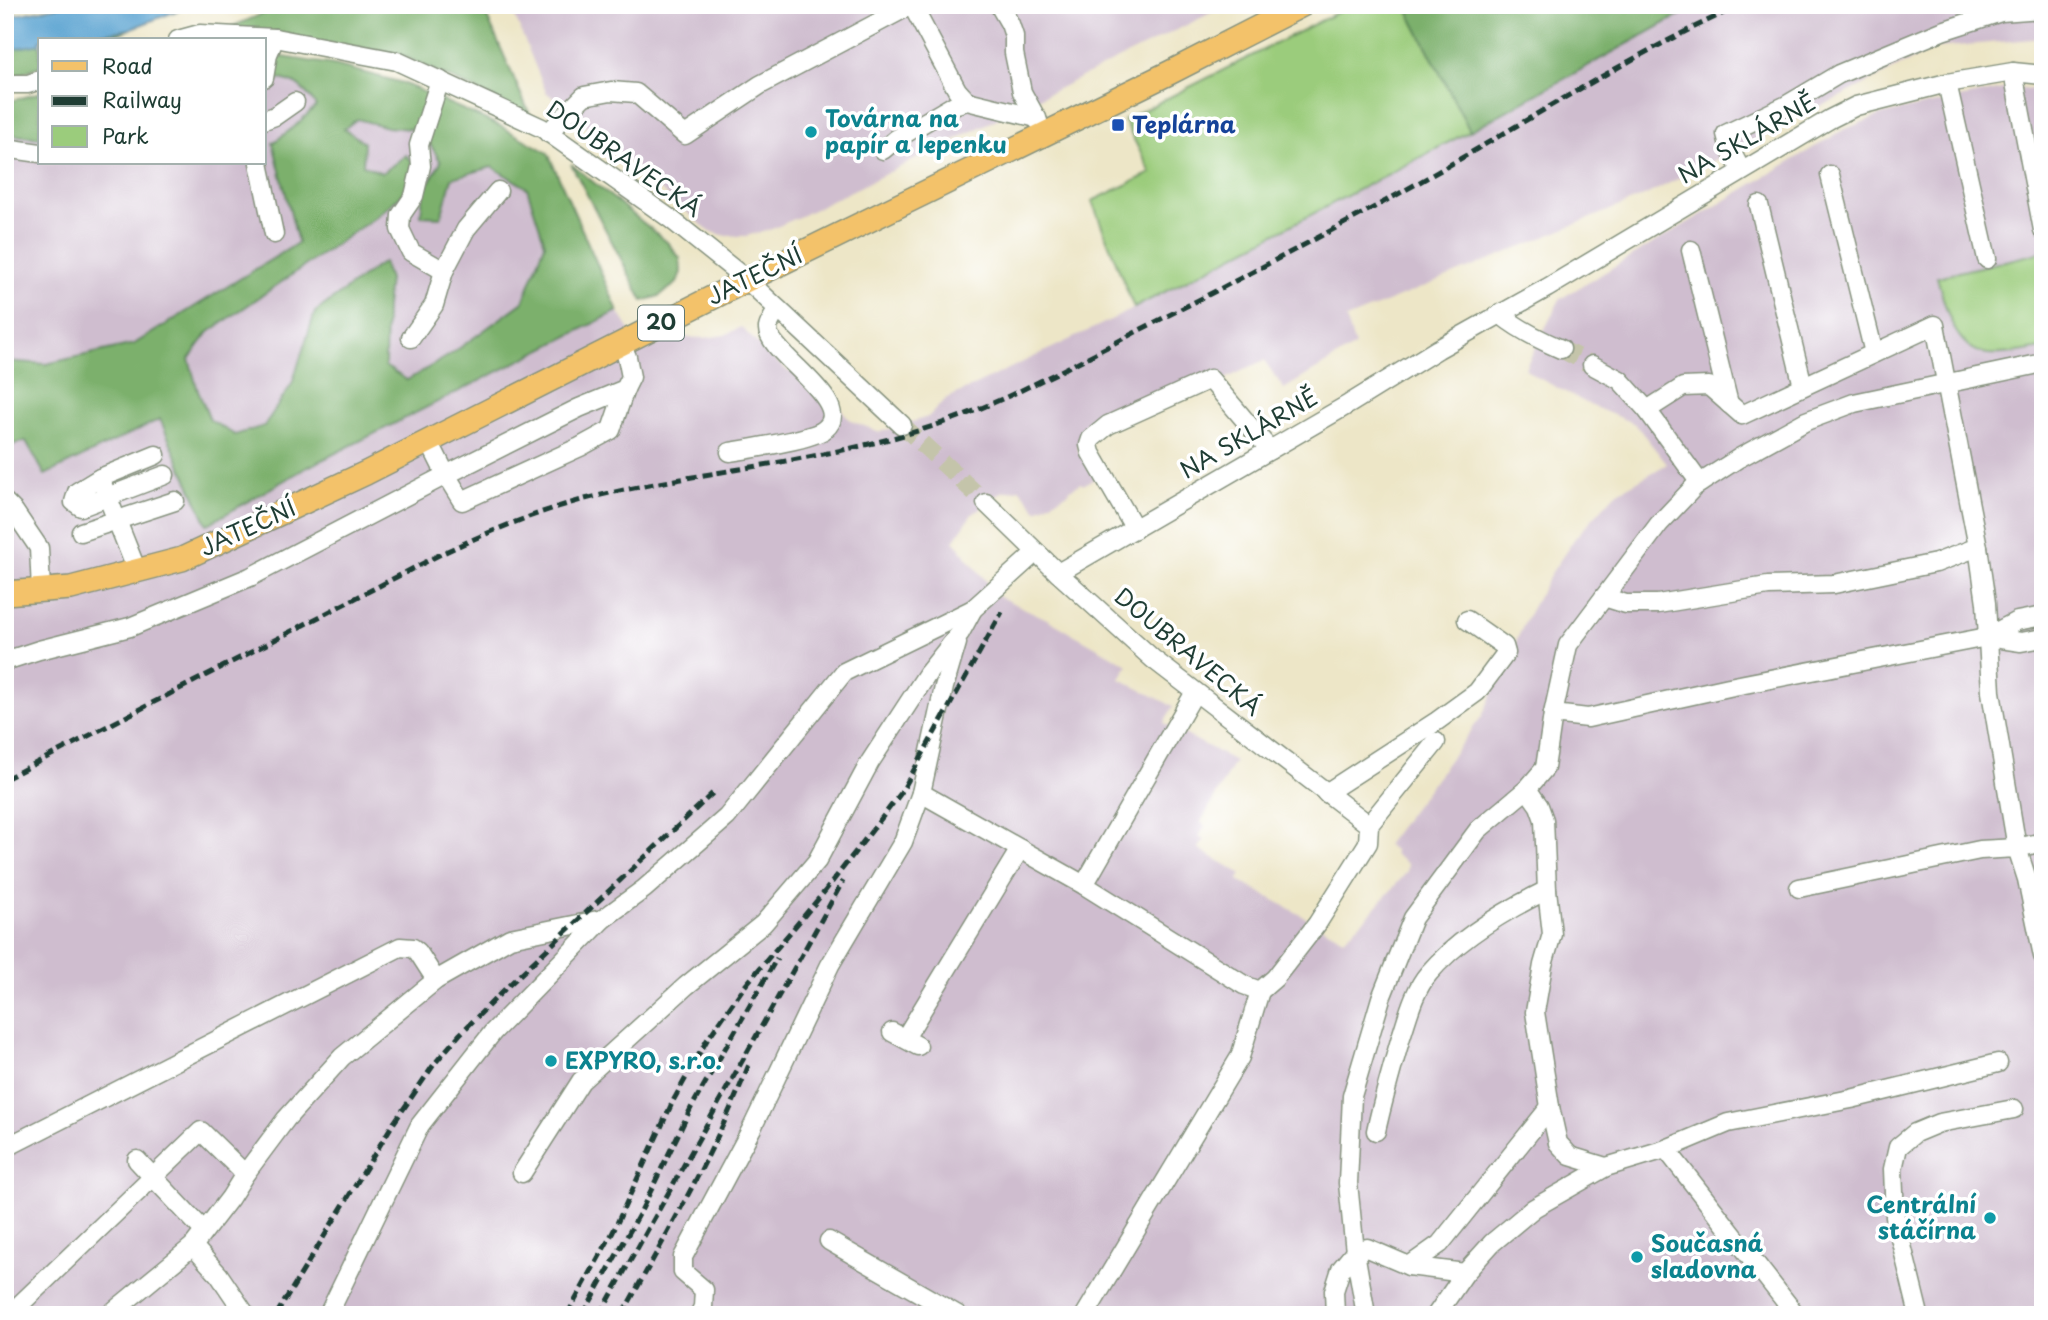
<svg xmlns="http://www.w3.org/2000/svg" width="2048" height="1320" font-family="'Playpen Sans',sans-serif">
	<rect width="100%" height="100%" fill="#fff"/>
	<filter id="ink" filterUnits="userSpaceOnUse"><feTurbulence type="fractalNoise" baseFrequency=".0143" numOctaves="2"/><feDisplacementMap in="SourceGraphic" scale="14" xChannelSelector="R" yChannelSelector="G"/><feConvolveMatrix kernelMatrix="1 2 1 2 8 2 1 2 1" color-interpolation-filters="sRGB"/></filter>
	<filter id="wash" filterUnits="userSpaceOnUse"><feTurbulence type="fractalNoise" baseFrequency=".00686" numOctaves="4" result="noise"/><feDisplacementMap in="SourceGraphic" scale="28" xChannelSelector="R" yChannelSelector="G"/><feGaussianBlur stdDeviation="1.57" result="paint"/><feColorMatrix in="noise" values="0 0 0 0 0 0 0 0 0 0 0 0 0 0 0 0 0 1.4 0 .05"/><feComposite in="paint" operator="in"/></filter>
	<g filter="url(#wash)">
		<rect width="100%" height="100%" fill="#ede6c7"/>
		<g fill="#cfbdcf">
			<polygon points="510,5 1227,5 801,216 772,229 746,236 726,236 709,231 546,92"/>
			<polygon points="1698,5 2043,5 2043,38 1936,48 1644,196 1346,319 1355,346 1284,389 1264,360 1191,396 1113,419 1076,447 1096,478 1083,485 1081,483 1069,490 1070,492 1037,510 1020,489 1002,492 972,514 954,541 998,596 1045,618 1128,665 1120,679 1173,706 1164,723 1235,761 1201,822 1205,826 1199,837 1204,840 1198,849 1242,874 1238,880 1344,939 1369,915 1407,872 1408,864 1394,854 1395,851 1386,845 1482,716 1529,613 1550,575 1575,538 1615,494 1667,464 1635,424 1592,406 1533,375 1525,368 1560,299 1843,130 1883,114 2007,88 2043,90 2043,1315 5,1315 5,103 40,92 40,163 264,163 264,55 403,83 500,126 548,153 618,311 643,351 675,337 705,338 725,335 741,327 768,354 789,372 806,367 851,421 880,432 928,417 946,399 1125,313 1470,131"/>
		</g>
		<g fill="#9bcc7c" stroke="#5d8458" stroke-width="2">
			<polygon points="1352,5 1405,5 1470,131 1134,308 1092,201 1151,173 1124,120"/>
			<path d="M2043 252V348C2027 350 2003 356 1988 354 1953 350 1945 305 1937 277Z"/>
		</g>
		<g fill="#7cb06c" stroke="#4e7650" stroke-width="2" fill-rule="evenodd">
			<polygon points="284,5 482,5 530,115 399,54 226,29"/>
			<polygon points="1405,5 1698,5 1470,131"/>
			<polygon points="130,29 103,40 65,40"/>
			<polygon points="40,44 40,66 18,75 5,76 5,50"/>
			<path d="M264 54 335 65 403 83 500 126 548 153 618 311 306 468 210 523 207 524 160 419 45 475 26 441 5 447V361L46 364 134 344 298 243 273 143 294 127 316 106C302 84 291 78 264 78ZM357 119 387 127 411 129 431 146 441 162 423 192 421 216 441 217 452 178 492 167 527 188 545 244 523 302 450 355 407 380 385 366 386 307 389 279 383 262 315 312 292 384 264 426 235 435 210 420 198 391 189 359 209 332 377 216 412 186 414 164 406 155 382 173 363 165 364 142 344 129Z"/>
			<polygon points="40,92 40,138 5,134 5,103"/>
			<polygon points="571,164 667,242 680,258 681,272 677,283 659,296 643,301"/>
		</g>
		<polygon fill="#58a2d0" stroke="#3c7082" stroke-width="2" points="66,5 192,5 130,29 65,40 40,40 40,44 5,50 5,17"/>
	</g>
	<g filter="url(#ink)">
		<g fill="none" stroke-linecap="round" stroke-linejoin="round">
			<g stroke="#c4c4aa" stroke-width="18" stroke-dasharray="18 9" stroke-linecap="butt">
				<polyline points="1561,349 1592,365"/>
				<polyline points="902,425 986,503"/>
			</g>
			<g stroke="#86927e" stroke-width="21">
				<g id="minor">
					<polyline points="912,5 957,90 967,101"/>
					<polyline points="999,5 1010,24 1014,36 1014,53 1022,92 1038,121"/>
					<polyline points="178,40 200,34 275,38 397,61 542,128 672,220 747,280 902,425"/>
					<polyline points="2013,72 2043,230"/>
					<polyline points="264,78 268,54 275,38"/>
					<polyline points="440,80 419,145 421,166 414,196 401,215 400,229 411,252 444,271"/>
					<polyline points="1947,83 1987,259"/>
					<polyline points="5,84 28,84 40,80"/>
					<polyline points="264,120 275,116 295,102"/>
					<polyline points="548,133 584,96 611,91 636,93 685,135 760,85 911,5"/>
					<polyline points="5,148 40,153"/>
					<polyline points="883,150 896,139 954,105 967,101 1037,118"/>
					<polyline points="259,163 274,234"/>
					<polyline points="1741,170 1730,149 1726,134 1785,106 1839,74 1942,31 2001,12 2043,9"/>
					<polyline points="1830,175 1874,353"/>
					<polyline points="1759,205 1803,386"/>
					<polyline points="1691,250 1729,404"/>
					<path d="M1500 314C1518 329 1540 340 1561 349"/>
					<polyline points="411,338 434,305 444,271 466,229 498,191"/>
					<polyline points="1592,365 1620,380 1647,410 1700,483"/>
					<polyline points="1647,410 1683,387 1709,386 1742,415 1935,325 1978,547 1986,603 1991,692 2017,848 2043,842"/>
					<polyline points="429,441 446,475 462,501 580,447 611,430 625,389"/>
					<path d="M730 452C748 449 814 439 825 429 857 402 766 353 768 328 769 322 775 314 778 309"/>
					<polyline points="100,478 77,492 74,502 81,507 165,475"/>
					<polyline points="5,502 14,511 39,548 41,590"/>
					<polyline points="986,503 1058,573 1153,659 1369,825"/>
					<polyline points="1135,529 1091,453 1089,445 1091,439 1108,425 1210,379 1270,450"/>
					<polyline points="81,532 175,501"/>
					<polyline points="137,571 100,478 156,455"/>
					<polyline points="1058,573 1349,404 1438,349 1547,288 1830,119 1856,106 1947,83 2013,72 2043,75"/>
					<polyline points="1604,597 1626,604 1658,604 1768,586 1834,584 1936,563 1978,547"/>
					<polyline points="1987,637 2017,621 2043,616"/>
					<polyline points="5,661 39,650 130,627 250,577 446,475 579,408 625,389 631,377 627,357 621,343"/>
					<polyline points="1553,714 1588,718 1729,687 1987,637 2021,642 2043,638"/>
					<polyline points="1527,789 1539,806 1544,820 1547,890 1552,934 1543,965 1535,1012 1550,1107 1558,1143 1570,1156 1606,1167"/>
					<polyline points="921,793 1084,885 1244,985 1260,991 1275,978 1317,924 1368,843 1369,825 1436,742"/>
					<polyline points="1326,793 1437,721 1477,692 1506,653 1504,646 1467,620"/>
					<polyline points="1084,885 1195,692"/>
					<polyline points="1799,888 1980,850 2017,848 2027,879 2043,956"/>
					<polyline points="892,1032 918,1046"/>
					<polyline points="905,1038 1020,849"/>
					<path d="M1376 1131C1383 1099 1392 1068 1401 1037 1408 1016 1414 990 1429 973 1458 939 1506 910 1547 890"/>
					<polyline points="5,1148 400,947 413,948 418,952 436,980"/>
					<polyline points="1666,1149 1796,1315"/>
					<polyline points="137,1160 204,1231"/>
					<polyline points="522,1173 581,1081 686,986 763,924 817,861 870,762 928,673 960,633 973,609 1036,552"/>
					<polyline points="829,1241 958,1315"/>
					<polyline points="193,1246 219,1275 246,1315"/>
					<polyline points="1409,1266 1465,1273"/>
					<polyline points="9,1315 201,1131 245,1174"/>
					<polyline points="109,1315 193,1246 230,1198 245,1174 286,1119 342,1057 436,980 510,938 603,919"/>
					<polyline points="328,1315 420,1125 493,1032 603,919 644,889 727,817 844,672 973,609"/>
					<polyline points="699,1315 703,1307 704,1290 683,1272 683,1257 752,1128 830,965 903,842 921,793 944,687 957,643"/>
					<polyline points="1085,1315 1240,1057 1260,991"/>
					<polyline points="1335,1315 1334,1291 1341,1269 1355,1252 1367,1248 1409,1266 1440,1244 1550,1107"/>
					<polyline points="1366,1315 1355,1252 1348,1183 1352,1096 1381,998 1413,918 1478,830 1527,789 1545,768 1553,714 1568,645 1659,524 1694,487 1739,458 1806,421 1854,403 2043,363"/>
					<polyline points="1436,1315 1465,1273 1492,1243 1534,1208 1606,1167 1666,1149 1728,1123 1851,1099 1998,1063"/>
					<polyline points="1919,1315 1895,1217 1893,1169 1898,1147 1915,1133 1939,1123 2014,1109"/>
				</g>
			</g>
			<g stroke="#86927e" stroke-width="26">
				<polyline id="major" points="5,593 71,588 182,559 366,473 747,280 1171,72 1302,5"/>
			</g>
			<use href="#minor" stroke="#fff" stroke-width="18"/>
			<use href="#major" stroke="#f3c26a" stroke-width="23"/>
			<g stroke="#1f3d34" stroke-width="5" stroke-dasharray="10 5" stroke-linecap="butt">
				<path d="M5 779 443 553C493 530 543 509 597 496 724 466 857 460 979 409 1046 381 1111 344 1177 311 1270 263 1363 215 1453 163 1548 108 1641 50 1741 5"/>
				<polyline points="276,1315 391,1127 435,1063 460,1034 508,986 716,790"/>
				<polyline points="567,1315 613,1232 673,1101 707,1040 744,987 825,891 901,793 1002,612"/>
				<polyline points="583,1315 641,1211 691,1108 777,958"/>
				<polyline points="600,1315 843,881"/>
				<path d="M622 1315C668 1232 715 1151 750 1062"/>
			</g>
		</g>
	</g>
	<rect fill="#1a4fb4" stroke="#fff" stroke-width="2.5" x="1111" y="118" width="14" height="14" rx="3.5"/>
	<g fill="#0f9aa8" stroke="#fff" stroke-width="2.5">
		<circle cx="811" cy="132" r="7"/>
		<circle cx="551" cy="1061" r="7"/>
		<circle cx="1990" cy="1218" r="7"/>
		<circle cx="1637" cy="1257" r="7"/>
	</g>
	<g text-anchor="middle" stroke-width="7" stroke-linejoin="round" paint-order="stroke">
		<rect fill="#fff" stroke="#627771" stroke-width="2" x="638" y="305.5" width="46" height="35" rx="5"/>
		<g font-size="21" font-weight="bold" fill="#1f3d34">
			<text x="661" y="330">20</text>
		</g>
		<g font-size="23" font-weight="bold" fill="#0d838f" stroke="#fff" text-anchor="start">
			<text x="825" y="127">Továrna na<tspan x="825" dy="26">papír a lepenku</tspan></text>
			<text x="565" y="1069">EXPYRO, s.r.o.</text>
			<text x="1976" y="1213" text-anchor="end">Centrální<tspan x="1976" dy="26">stáčírna</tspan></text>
			<text x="1651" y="1252">Současná<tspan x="1651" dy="26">sladovna</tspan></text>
		</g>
		<g font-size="23" font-weight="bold" fill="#164399" stroke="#fff" text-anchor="start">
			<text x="1132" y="133">Teplárna</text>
		</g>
		<g font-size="23" fill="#1f3d34" stroke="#fff">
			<text transform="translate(1747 139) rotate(-30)" y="8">NA SKLÁRNĚ</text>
			<text transform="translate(624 159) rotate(35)" y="8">DOUBRAVECKÁ</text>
			<text transform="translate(755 276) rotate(-26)" y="8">JATEČNÍ</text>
			<text transform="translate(1249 434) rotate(-30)" y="8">NA SKLÁRNĚ</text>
			<text transform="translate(248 528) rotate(-25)" y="8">JATEČNÍ</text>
			<text transform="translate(1188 652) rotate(40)" y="8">DOUBRAVECKÁ</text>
		</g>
	</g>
	<rect width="2048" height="1320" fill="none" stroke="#fff" stroke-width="28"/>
	<rect x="38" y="38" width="228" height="126" fill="#ffffff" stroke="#a5b1ae" stroke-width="2"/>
	<rect x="52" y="61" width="35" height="10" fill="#f3c26a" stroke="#a5b1ae" stroke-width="2"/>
	<text x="102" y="74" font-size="21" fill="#1f3d34">Road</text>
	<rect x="52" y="96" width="35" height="10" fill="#1f3d34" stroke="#a5b1ae" stroke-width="2"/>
	<text x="102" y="108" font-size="21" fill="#1f3d34">Railway</text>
	<rect x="52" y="126" width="35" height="21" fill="#9bcc7c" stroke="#a5b1ae" stroke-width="2"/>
	<text x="102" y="144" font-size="21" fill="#1f3d34">Park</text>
</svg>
